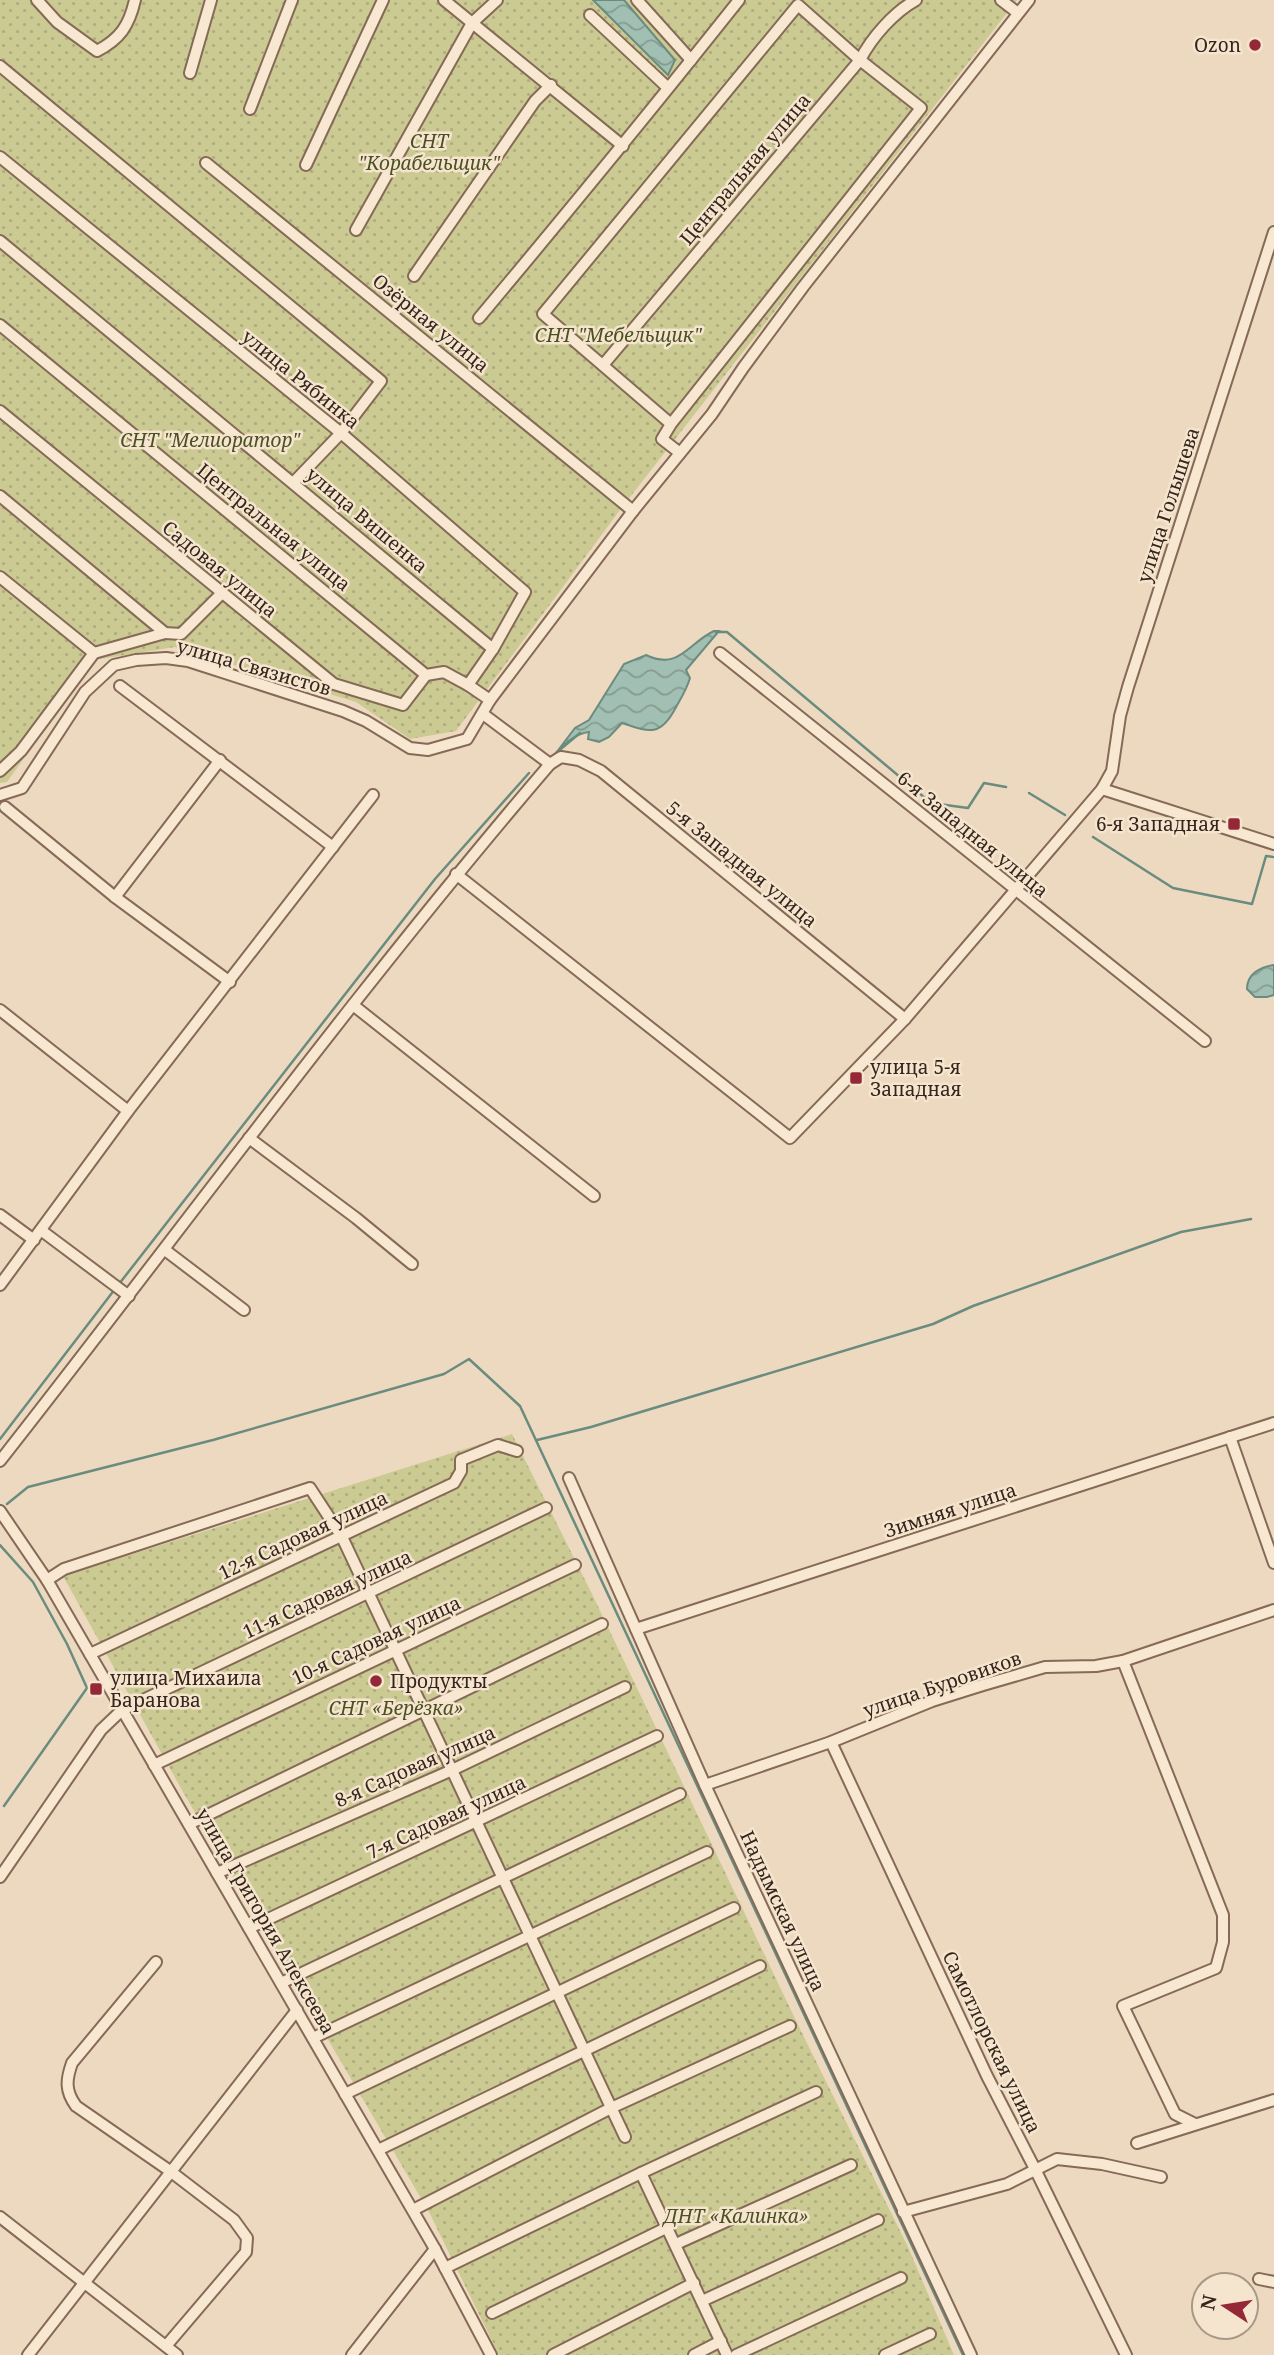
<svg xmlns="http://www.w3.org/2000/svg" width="1274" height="2355" font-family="'Noto Serif',serif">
	<defs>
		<pattern id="park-dots" width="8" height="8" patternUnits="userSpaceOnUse" patternTransform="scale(1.75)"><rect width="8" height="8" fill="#cbca93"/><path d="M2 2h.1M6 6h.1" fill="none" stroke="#afad7e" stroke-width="1.8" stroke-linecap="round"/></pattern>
		<pattern id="water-waves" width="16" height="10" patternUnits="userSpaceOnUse" patternTransform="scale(1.75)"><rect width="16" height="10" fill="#a2bfb3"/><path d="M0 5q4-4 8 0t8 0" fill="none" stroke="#859b91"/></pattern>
	</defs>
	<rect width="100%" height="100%" fill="#edd9bf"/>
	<g fill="url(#park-dots)">
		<polygon points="0,0 1017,0 620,510 456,731 410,739 356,702 175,647 94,660 7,782 0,783"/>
		<polygon points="512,1434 593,1596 800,2029 908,2247 954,2355 499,2355 429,2212 183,1792 63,1576"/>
	</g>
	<g fill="url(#water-waves)" stroke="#6a8c7f" stroke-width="2">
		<polygon points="593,0 624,0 675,60 668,75"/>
		<path d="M714 631H719L686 670 690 678C686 691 681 698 675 709 660 737 649 732 622 723L609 737 599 742 588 739 589 732C574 734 566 743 556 753L575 728 589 720 624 664 646 655C679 671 688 643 714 631Z"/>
		<path d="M1274 965V995L1267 997H1255L1247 989C1247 974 1260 967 1274 965Z"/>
	</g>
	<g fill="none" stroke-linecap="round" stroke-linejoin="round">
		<g stroke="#6a8c7f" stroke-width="2.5">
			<polyline points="716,632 727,632 931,803 968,808 984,783 1006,787"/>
			<polyline points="556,753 580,733"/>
			<polyline points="1029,793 1065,815"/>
			<polyline points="1093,837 1173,888 1252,904 1266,856 1273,857"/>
			<polyline points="119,1284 435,879 529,773"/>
			<polyline points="0,1439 115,1289"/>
			<polyline points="537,1440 591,1427 933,1324 973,1306 1181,1232 1251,1219"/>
			<polyline points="7,1504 28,1487 213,1440 444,1374 469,1359 520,1406 963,2355"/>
			<polyline points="0,1545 33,1582 67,1644 87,1688 4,1806"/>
		</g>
		<g stroke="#856a57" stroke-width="14">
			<g id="minor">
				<path d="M37 0 57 22 97 51C120 39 129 26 135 0"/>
				<polyline points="444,0 623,146"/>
				<polyline points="637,0 691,60"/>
				<polyline points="1001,0 1018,13"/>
				<polyline points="590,15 667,87"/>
				<polyline points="0,66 381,381 341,433 294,482"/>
				<polyline points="190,73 211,0"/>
				<polyline points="250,109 292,0"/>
				<polyline points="0,157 341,433 525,592 493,649"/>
				<polyline points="206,163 633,511"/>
				<polyline points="306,165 383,0"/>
				<polyline points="356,230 472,23 497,0"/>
				<polyline points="0,241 493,649 468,685 490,700"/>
				<polyline points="414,276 535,101 551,85"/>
				<path d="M479 318C567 213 654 107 739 0"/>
				<polyline points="0,325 426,675 444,672 468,685"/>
				<path d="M603 365 860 60C872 37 894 12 916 0"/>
				<polyline points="0,411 334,684 403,705 426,675"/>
				<polyline points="671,424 921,108 860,60 798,5 543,314 671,424 662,439 680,453"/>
				<polyline points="0,496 165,633 181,634 222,593"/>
				<polyline points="0,577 94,653 165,633"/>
				<polyline points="720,653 1205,1041"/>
				<polyline points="120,686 333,847"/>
				<polyline points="483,714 550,764"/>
				<polyline points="0,771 21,751 94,653"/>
				<polyline points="1102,789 1274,844"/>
				<polyline points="0,795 22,788 85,692 114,665 136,660 166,658 188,661 343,711 366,721 410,748 428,750 467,739 490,700 633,511 712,414 743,368 803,287 1029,0"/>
				<polyline points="5,807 115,897 230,982"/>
				<polyline points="456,874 790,1138 905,1019 1102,789 1112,771 1120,716 1128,687 1274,232"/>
				<polyline points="115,897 220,760"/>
				<polyline points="353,1005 594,1196"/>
				<polyline points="0,1010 128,1111"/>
				<polyline points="249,1138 356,1218 412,1264"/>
				<polyline points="0,1215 34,1240"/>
				<polyline points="42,1231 129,1296"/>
				<polyline points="165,1250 244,1310"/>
				<polyline points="0,1285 128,1111 373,795"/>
				<polyline points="1230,1437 1274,1563"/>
				<path d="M0 1461C183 1228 357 989 550 764L561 757 579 760 601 771 905 1019"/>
				<polyline points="569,1478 705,1785 971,2355"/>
				<polyline points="0,1511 47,1580 435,2249 491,2355"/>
				<polyline points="47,1580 64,1569 310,1488 342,1537 625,2137"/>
				<polyline points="636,1629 1274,1423"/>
				<polyline points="90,1654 454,1483 461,1471 461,1460 498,1445 517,1451"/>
				<polyline points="1123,1661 1223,1915 1223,1942 1216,1968 1123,2006 1175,2114 1195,2124"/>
				<polyline points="831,1742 987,2076 1035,2169 1126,2355"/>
				<polyline points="154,1765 575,1565"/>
				<polyline points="705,1785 831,1742 932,1701 983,1685 1045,1667 1096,1666 1123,1661 1274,1610"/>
				<polyline points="189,1824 602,1624"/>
				<polyline points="217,1873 450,1771 625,1687"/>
				<polyline points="0,1877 101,1730 122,1710 546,1508"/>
				<polyline points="249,1928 657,1736"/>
				<path d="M156 1962 72 2063C66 2080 65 2091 76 2106L170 2171 234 2220 247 2238 246 2252 166 2346"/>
				<polyline points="281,1983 680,1794"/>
				<polyline points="313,2038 707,1852"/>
				<polyline points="345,2094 734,1908"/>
				<polyline points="1137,2143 1274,2100"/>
				<polyline points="378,2150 760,1966"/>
				<polyline points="641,2173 727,2355"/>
				<polyline points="413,2210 611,2108 790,2026"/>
				<polyline points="903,2212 1007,2184 1057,2159 1102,2164 1161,2177"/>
				<polyline points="0,2217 177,2355"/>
				<polyline points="676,2244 851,2165"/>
				<polyline points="445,2268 641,2173 816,2092"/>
				<polyline points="1259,2279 1274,2282"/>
				<polyline points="702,2301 878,2220"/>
				<polyline points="492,2313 668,2227"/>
				<polyline points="28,2355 297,2010"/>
				<polyline points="352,2355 435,2249"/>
				<polyline points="553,2355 694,2283"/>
				<polyline points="694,2355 721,2341"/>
				<polyline points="736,2355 901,2278"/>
				<polyline points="885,2355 930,2334"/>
			</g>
		</g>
		<use href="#minor" stroke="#f8e8d2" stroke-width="10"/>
	</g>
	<g fill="#942837" stroke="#f5e5ce" stroke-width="2.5">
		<circle cx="1255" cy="45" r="7"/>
		<rect x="1227" y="817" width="14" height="14" rx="3.5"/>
		<rect x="849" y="1071" width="14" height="14" rx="3.5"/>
		<circle cx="376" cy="1681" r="7"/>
		<rect x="89" y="1682" width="14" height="14" rx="3.5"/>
	</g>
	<g text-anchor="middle" stroke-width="5" stroke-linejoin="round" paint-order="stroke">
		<g font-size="19" fill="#35251c" stroke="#f5e5ce" text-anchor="start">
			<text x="1241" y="52" text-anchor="end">Ozon</text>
			<text x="1220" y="831" text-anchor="end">6-я Западная</text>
			<text x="870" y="1074">улица 5-я<tspan x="870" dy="22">Западная</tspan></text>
			<text x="110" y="1685">улица Михаила<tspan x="110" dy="22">Баранова</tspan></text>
			<text x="390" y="1688">Продукты</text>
		</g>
		<g font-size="19" font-style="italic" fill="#4c5123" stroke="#f5e5ce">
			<text x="429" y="148">СНТ<tspan x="429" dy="22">"Корабельщик"</tspan></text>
			<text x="618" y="342">СНТ "Мебельщик"</text>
			<text x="210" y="447">СНТ "Мелиоратор"</text>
			<text x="396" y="1715">СНТ «Берёзка»</text>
			<text x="736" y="2223">ДНТ «Калинка»</text>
		</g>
		<g font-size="19" fill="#35251c" stroke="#f5e5ce">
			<text transform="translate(745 169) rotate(-50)" y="7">Центральная улица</text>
			<text transform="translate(431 323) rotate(39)" y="7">Озёрная улица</text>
			<text transform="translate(301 379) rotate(39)" y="7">улица Рябинка</text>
			<text transform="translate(1168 505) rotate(-72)" y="7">улица Голышева</text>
			<text transform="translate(367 520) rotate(40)" y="7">улица Вишенка</text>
			<text transform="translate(274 527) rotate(39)" y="7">Центральная улица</text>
			<text transform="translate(220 569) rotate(39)" y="7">Садовая улица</text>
			<text transform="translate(254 667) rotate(16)" y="7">улица Связистов</text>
			<text transform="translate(973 834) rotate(39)" y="7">6-я Западная улица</text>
			<text transform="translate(742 864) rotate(39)" y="7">5-я Западная улица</text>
			<text transform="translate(950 1510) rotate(-18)" y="7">Зимняя улица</text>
			<text transform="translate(303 1535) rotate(-25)" y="7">12-я Садовая улица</text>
			<text transform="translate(327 1594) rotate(-25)" y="7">11-я Садовая улица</text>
			<text transform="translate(376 1640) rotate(-25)" y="7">10-я Садовая улица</text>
			<text transform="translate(942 1684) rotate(-19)" y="7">улица Буровиков</text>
			<text transform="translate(415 1766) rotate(-24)" y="7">8-я Садовая улица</text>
			<text transform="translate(446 1817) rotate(-25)" y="7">7-я Садовая улица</text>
			<text transform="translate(783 1911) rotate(65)" y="7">Надымская улица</text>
			<text transform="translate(266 1921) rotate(60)" y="7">улица Григория Алексеева</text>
			<text transform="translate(992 2042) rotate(64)" y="7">Самотлорская улица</text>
		</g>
	</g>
	<g transform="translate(1225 2306) rotate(282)"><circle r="33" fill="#f5e5ce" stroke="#a89887" stroke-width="2"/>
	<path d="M0-5L12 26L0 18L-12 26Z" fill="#942837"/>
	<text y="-10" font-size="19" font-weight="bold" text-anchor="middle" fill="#35251c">N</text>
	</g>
</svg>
